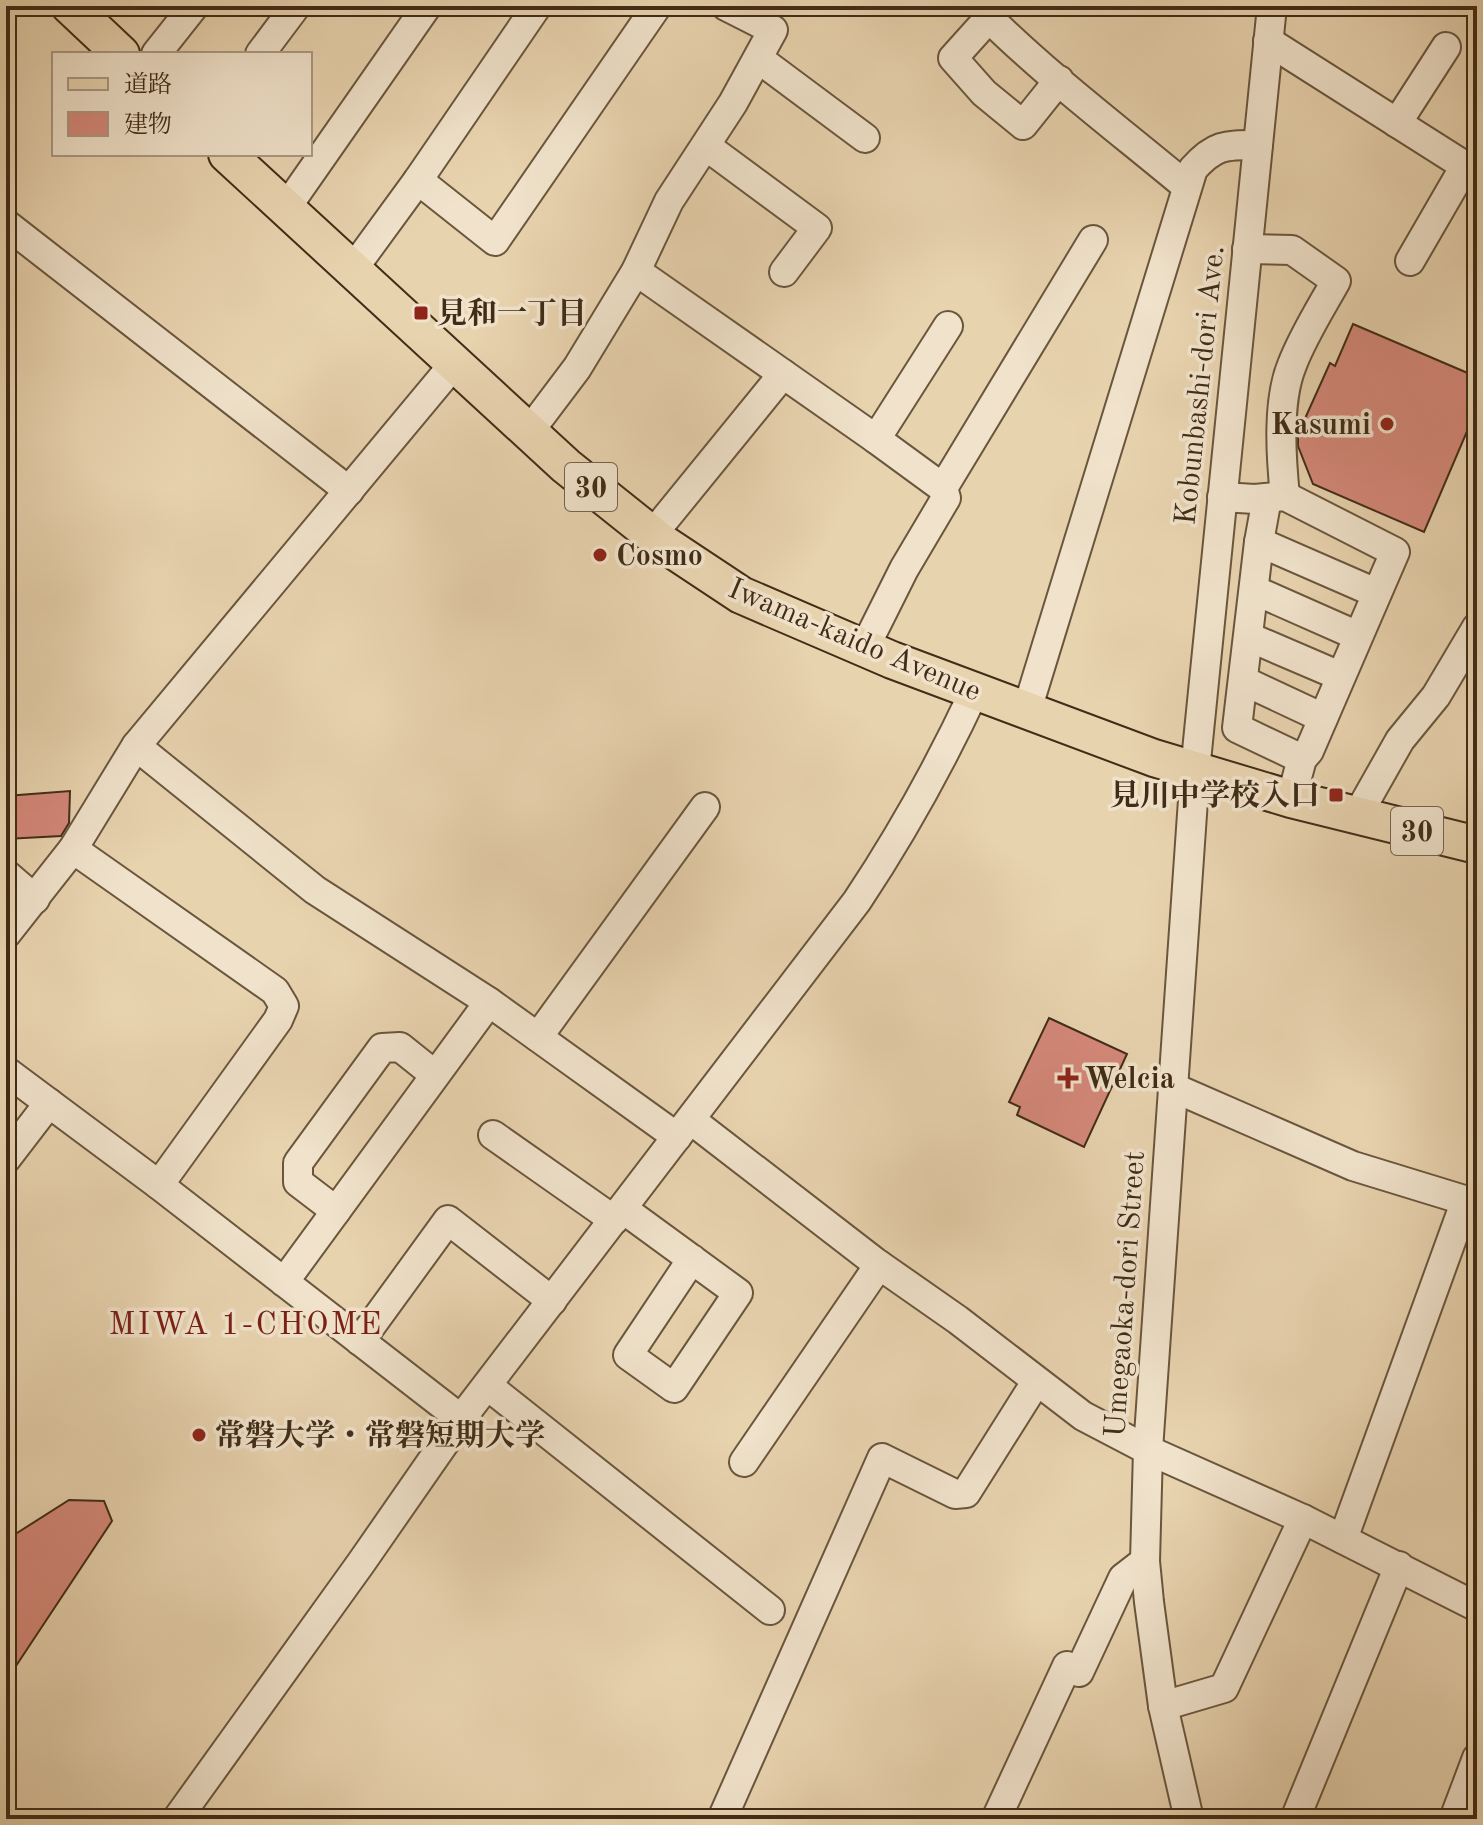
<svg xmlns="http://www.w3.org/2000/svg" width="1483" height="1825" font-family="'Old Standard TT','Noto Serif JP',serif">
	<rect width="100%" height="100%" fill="#e8d3af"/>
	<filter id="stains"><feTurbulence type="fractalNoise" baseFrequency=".0025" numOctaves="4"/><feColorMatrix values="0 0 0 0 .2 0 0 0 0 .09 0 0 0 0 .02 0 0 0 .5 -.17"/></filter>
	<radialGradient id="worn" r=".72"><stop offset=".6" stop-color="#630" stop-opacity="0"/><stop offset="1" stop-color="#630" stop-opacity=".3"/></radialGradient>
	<g fill="#d5887a" stroke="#402c17" stroke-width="2">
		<polygon points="1353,324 1477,377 1477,408 1424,532 1313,484 1298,446 1298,434 1330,363 1335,366"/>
		<polygon points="70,791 69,823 61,836 6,839 6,796"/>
		<polygon points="1049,1018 1127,1054 1084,1147 1017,1115 1020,1107 1009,1102"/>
		<polygon points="69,1500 104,1501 112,1521 6,1681 6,1540"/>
	</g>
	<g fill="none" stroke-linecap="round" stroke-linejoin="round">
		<g stroke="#6a563d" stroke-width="32">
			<g id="minor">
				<polyline points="1268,41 1465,166 1410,261"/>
				<polyline points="156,54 194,6"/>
				<polyline points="260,54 296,6"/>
				<polyline points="759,59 865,138"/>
				<path d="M1059 80 1023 125 984 93 953 58 989 18C1050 78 1120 131 1186 186"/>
				<polyline points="1397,123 1446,47"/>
				<polyline points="706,146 817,228 784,272"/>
				<polyline points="418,180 495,241 657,6"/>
				<polyline points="286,208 427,6"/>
				<polyline points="6,224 349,491"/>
				<path d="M1247 249 1292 250 1336 281C1321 308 1303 336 1292 365 1277 401 1281 457 1285 496"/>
				<polyline points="353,269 418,180 537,6"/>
				<polyline points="636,271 876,439 948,326"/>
				<polyline points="528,433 577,368 636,271 669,201 733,103 773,30 726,6"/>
				<polyline points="876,439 943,488"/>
				<polyline points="1222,497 1255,499 1285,496 1395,552 1309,751 1302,759 1291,799"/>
				<polyline points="1267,498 1259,542 1237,728 1302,759"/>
				<polyline points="652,535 783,374"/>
				<polyline points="1259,542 1376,593"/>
				<polyline points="1254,590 1358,636"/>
				<polyline points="1249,637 1340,676"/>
				<polyline points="864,649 904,569 946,498 943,488 1093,240"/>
				<polyline points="1244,681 1323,718"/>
				<path d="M1027 710 1193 169C1215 144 1226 145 1258 145"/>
				<polyline points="136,746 315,890 489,1002 677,1137"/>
				<polyline points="1357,816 1400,740 1436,696 1477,627"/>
				<polyline points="73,849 275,991 284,1006 278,1020 159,1185"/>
				<polyline points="6,874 35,899"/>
				<polyline points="6,934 73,849 136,746 454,364"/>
				<polyline points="538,1037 705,807"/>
				<polyline points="6,1071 159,1185 461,1419"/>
				<polyline points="1172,1087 1353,1166 1477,1204"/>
				<polyline points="691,1120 875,1262 958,1320 1083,1416 1148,1450 1303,1519 1477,1607"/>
				<polyline points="493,1135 614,1220"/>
				<polyline points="6,1159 49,1103"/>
				<polyline points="623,1209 738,1293 674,1388 628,1355 692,1259"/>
				<polyline points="336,1211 298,1182 298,1163 382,1048 400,1047 435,1075"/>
				<polyline points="284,1282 489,1002"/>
				<polyline points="360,1341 448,1220 552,1301"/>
				<polyline points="488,1386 770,1610"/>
				<polyline points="744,1462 879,1265"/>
				<polyline points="1343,1539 1466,1200"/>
				<polyline points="1163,1706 1224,1688 1303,1519"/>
				<path d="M177 1819 361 1563 461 1419 857 901C901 835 941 763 975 690"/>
				<polyline points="722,1819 882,1458 955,1494 966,1493 1036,1382"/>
				<polyline points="996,1819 1067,1666 1079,1672 1123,1578 1145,1561"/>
				<polyline points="1189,1819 1163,1706 1149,1602 1145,1561 1148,1450 1195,771 1272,6"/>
				<polyline points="1295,1819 1399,1566"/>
				<polyline points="1454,1819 1477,1758"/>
			</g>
		</g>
		<g stroke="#402c17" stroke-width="40">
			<g id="major">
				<polyline points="70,6 121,54"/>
				<polyline points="227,154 566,466 661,542 741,595 892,660 1154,758 1291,799 1477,845"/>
			</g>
		</g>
		<use href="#minor" stroke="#f0e2cb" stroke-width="28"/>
		<use href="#major" stroke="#e8d3af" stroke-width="36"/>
	</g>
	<g fill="#8f2418" stroke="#f0e2cb" stroke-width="3">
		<rect x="413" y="305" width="16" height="16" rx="4"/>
		<circle cx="1387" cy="424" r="8"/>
		<circle cx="600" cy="555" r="8"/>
		<rect x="1328" y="787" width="16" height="16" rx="4"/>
		<path d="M1064 1066h8v8h8v8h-8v8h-8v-8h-8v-8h8z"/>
		<circle cx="199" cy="1435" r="8"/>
	</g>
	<g text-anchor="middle" stroke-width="7" stroke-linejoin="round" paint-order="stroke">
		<g fill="#f0e2cb" stroke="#75634d" stroke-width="2">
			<rect x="565" y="463" width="52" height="48" rx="6"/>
			<rect x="1391" y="807" width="52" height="48" rx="6"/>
		</g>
		<g font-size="28" font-weight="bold" fill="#402c17">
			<text x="591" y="497">30</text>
			<text x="1417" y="841">30</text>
		</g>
		<g font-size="30" font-weight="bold" fill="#402c17" stroke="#f0e2cb" text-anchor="start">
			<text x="437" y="323">見和一丁目</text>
			<text x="1371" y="434" text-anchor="end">Kasumi</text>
			<text x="616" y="565">Cosmo</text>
			<text x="1320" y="805" text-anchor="end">見川中学校入口</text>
			<text x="1084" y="1088">Welcia</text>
			<text x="215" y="1445">常磐大学・常磐短期大学</text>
		</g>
		<g font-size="30" fill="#402c17" stroke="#f0e2cb">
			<text transform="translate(1199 385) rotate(-84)" y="10">Kobunbashi-dori Ave.</text>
			<text transform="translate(855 639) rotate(23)" y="10">Iwama-kaido Avenue</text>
			<text transform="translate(1124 1294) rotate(-86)" y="10">Umegaoka-dori Street</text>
		</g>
		<g font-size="32" letter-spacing="2" fill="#7a1f14" stroke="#f0e2cb">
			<text x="246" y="1334">MIWA 1-CHOME</text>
		</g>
	</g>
	<rect width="1483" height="1825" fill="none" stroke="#e8d3af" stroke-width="32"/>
	<rect x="8" y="8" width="1467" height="1809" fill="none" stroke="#402c17" stroke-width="4"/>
	<rect x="16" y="16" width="1451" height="1793" fill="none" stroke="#402c17" stroke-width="2"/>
	<rect x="52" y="52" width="260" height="104" fill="#f0e2cb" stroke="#aa9983" stroke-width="2"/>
	<rect x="68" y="78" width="40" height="12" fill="#e8d3af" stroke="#aa9983" stroke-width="2"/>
	<text x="124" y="92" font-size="24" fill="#402c17">道路</text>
	<rect x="68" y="112" width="40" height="24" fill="#d5887a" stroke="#aa9983" stroke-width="2"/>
	<text x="124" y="132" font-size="24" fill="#402c17">建物</text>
	<rect width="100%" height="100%" filter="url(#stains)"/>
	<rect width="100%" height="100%" fill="url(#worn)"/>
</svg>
